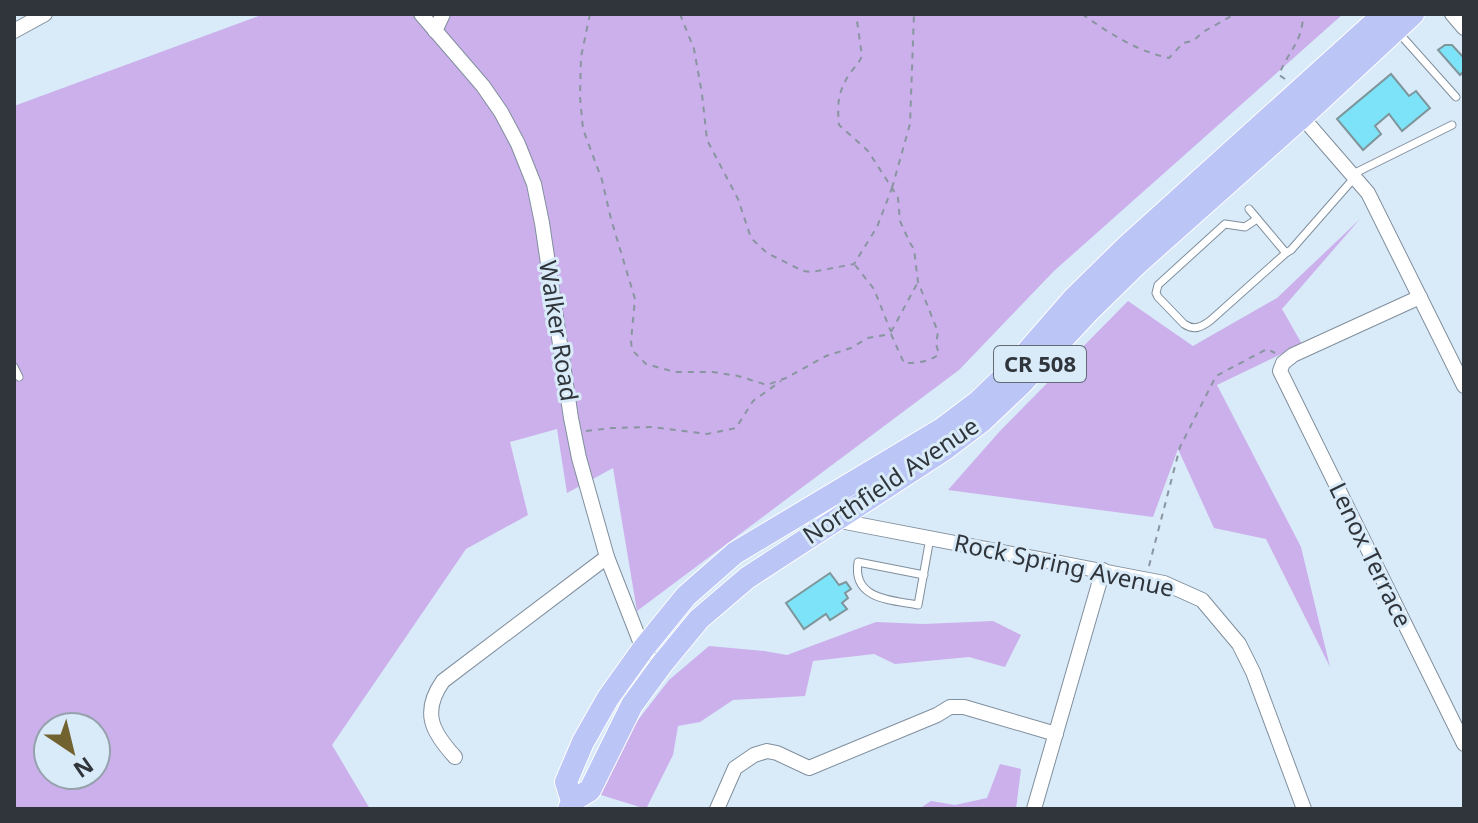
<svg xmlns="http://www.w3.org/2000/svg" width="1478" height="823" font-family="'Noto Sans',sans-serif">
	<rect width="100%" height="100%" fill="#d9eaf8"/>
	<g fill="#cbb0ec" fill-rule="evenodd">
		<path d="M264 14H1343L1054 271 959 370 637 611 613 468 567 493 557 429 510 442 528 515 466 549 332 745 370 809H14V106ZM48 727H96V775H48Z"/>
		<polygon points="1360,219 1282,309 1302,344 1217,385 1301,547 1330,667 1266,539 1214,528 1178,449 1153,517 948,490 1000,431 1128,301 1193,346 1277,298"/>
		<polygon points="993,621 1021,635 1005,667 969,657 895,664 874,654 813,661 805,696 733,700 700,722 678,726 673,755 646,809 598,794 631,729 669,680 709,646 764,651 787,655 876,622 923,624"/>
		<polygon points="1000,764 1021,769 1016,809 919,809 931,801 955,805 987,798"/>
	</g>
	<g fill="#7ce3f9" stroke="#7e959a" stroke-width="2">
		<polygon points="1445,45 1452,45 1464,58 1464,71 1460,75 1438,50"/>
		<polygon points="1391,74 1409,96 1416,91 1430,108 1402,131 1389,114 1375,126 1381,134 1363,150 1337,119"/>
		<polygon points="830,573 839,585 846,582 851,589 845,593 848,598 842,603 847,609 830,620 826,614 804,629 786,603"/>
	</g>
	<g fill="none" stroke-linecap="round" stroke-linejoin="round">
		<g stroke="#808f9d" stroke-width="9">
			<g id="lane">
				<polyline points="1398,32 1456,97"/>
				<polyline points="1353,174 1452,125"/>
				<polyline points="1249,209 1286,253 1291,250 1355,177"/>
				<path d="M1257 219 1245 227 1225 224 1158 285 1156 293 1158 297 1184 324C1194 331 1202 327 1211 320L1286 253"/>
				<polyline points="14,367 19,377"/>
				<path d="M924 575 858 562C852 600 892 600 918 605L930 538"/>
			</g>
		</g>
		<g stroke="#808f9d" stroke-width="16">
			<g id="street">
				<polyline points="421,14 483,86 501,112 518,144 534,184 542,223 571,418 579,458 607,557 643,649 648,653"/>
				<polyline points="1452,14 1464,28"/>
				<polyline points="14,31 45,14"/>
				<polyline points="435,31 443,14"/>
				<polyline points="1297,111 1368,193 1464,386"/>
				<polyline points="1420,297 1293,355 1283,363 1280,371 1464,744"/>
				<polyline points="835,520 1164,583 1202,600 1239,644 1253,672 1304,809"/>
				<path d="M455 757C432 732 421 712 443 681L607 557"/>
				<polyline points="717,809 735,768 754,755 767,751 777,753 809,768 937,715 950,707 964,707 1056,734"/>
				<polyline points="1034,809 1103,570"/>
			</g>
		</g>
		<g stroke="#fff" stroke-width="24">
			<g id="primary">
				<polyline points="572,801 590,790 632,705 662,664 699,619 747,578 945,449 982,421 1021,384 1087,313 1138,263 1302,117 1413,14"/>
				<polyline points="569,809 572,801 566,782 583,742 608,698 643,649 686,596 735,553 942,429 979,401 1012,369 1074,298 1125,248 1384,14"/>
			</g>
		</g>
		<g stroke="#89959f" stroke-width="2" stroke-dasharray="6 6" stroke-linecap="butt">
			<path d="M590 14 581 57 580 97 583 129 602 180 611 219 635 299 631 341 632 350 646 364 675 372H713L738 376 767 385 786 378 826 356 851 348 868 338 891 334 904 363C916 363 930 362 939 354L936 344 938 332 918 282 914 249 910 243 900 221 898 198 892 188"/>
			<path d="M680 14 694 49 702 94 707 140 738 199 751 238 767 253 803 271 812 272 854 264 877 227 892 188 868 151 839 125C837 103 838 92 850 73 855 67 859 63 862 56L856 14"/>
			<path d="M1082 14C1109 33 1136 51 1169 58L1183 43 1193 41 1203 32 1235 14"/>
			<polyline points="1238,14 1251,14"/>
			<path d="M1285 79 1279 75C1288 51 1303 42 1303 14"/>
			<polyline points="892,188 910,124 914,14"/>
			<polyline points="855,265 874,289 891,332"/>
			<polyline points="891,332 918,282"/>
			<polyline points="586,431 612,428 652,427 707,434 736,428 753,401 781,381"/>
			<polyline points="1149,566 1180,447 1216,376 1267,349 1275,353"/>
		</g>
		<use href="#lane" stroke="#fff" stroke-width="7"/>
		<use href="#street" stroke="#fff" stroke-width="14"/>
		<use href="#primary" stroke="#bbc5f6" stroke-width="22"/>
	</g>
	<g text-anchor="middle" stroke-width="6" stroke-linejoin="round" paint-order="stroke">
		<rect fill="#d9eaf8" stroke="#626b74" stroke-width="2" x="994" y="346" width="92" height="36" rx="6"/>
		<g font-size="22" font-weight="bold" fill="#2f353b">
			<text x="1040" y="372">CR 508</text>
		</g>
		<g font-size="24" fill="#2f353b" stroke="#d9eaf8">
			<text transform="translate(558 331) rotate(81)" y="8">Walker Road</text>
			<text transform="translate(891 481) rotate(-34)" y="8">Northfield Avenue</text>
			<text transform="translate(1370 555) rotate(64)" y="8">Lenox Terrace</text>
			<text transform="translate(1064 566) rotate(12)" y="8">Rock Spring Avenue</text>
		</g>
	</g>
	<rect width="1478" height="823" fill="none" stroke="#2f353b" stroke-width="32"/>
	<g transform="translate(72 751) rotate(145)"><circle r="38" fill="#d9eaf8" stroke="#95a2ac" stroke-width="2"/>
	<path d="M0-6L14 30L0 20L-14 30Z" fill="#726230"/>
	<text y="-12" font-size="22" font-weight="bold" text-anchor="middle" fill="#2f353b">N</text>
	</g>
</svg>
